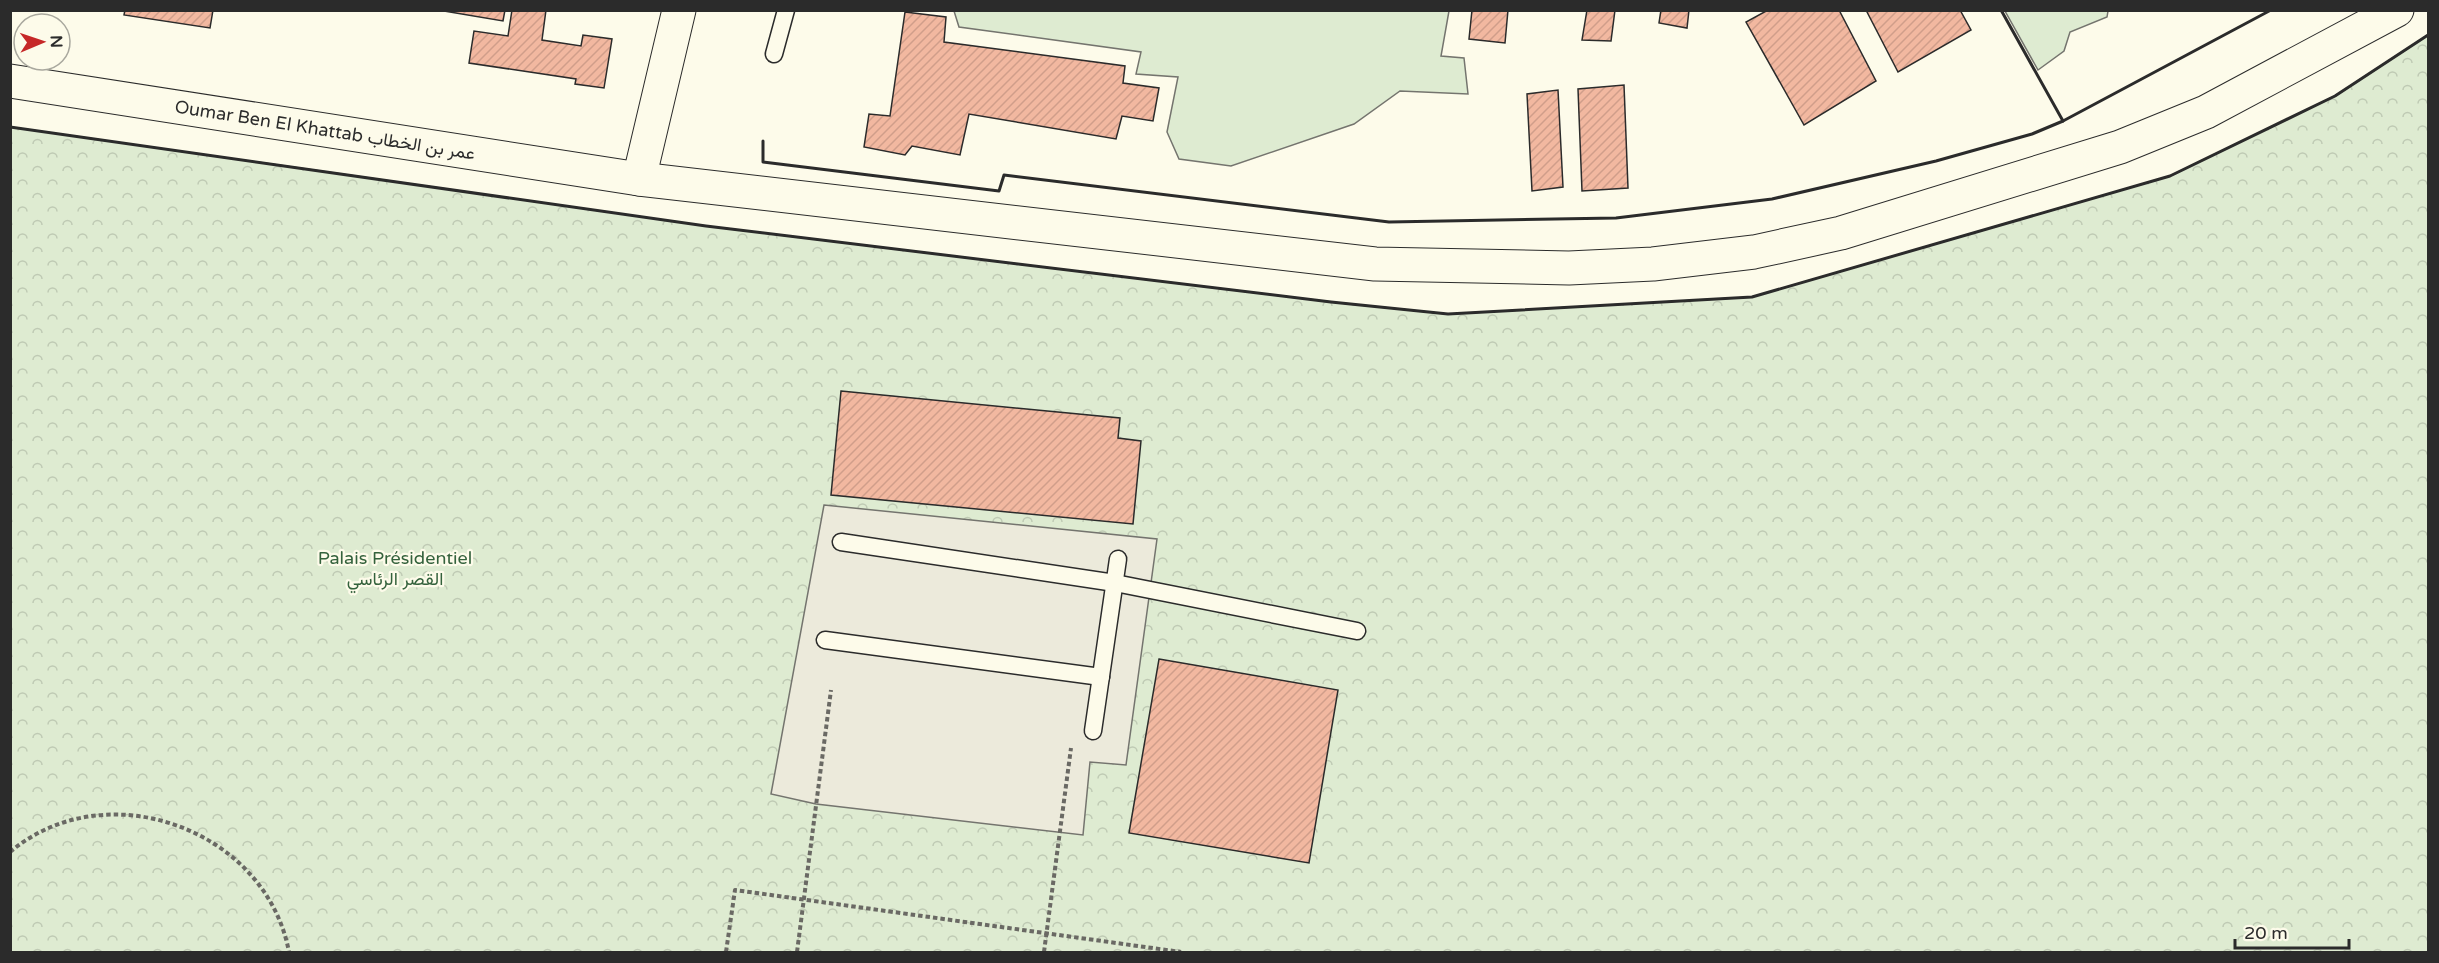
<svg xmlns="http://www.w3.org/2000/svg" width="2439" height="963" font-family="'Varela Round',Vazirmatn,sans-serif">
	<defs>
		<pattern id="park-crowns" width="20" height="18" patternUnits="userSpaceOnUse" patternTransform="scale(1.5)"><rect width="20" height="18" fill="#deebd1"/><path d="M2 6a3 3 0 1 1 6 0M12 15a3 3 0 1 1 6 0" fill="none" stroke="#bfcab4"/></pattern>
		<pattern id="building-hatch" width="6" height="6" patternUnits="userSpaceOnUse" patternTransform="scale(1.5)"><rect width="6" height="6" fill="#f2b8a0"/><path d="M-1 1l2-2M0 6l6-6M5 7l2-2" fill="none" stroke="#d09e8a"/></pattern>
	</defs>
	<rect width="100%" height="100%" fill="#fdfbea"/>
	<polygon fill="url(#park-crowns)" stroke="#74746e" stroke-width="1.5" points="2428,35 2428,952 11,952 11,127 706,226 1331,302 1448,314 1752,297 2170,176 2335,96"/>
	<g fill="#deebd1" stroke="#74746e" stroke-width="1.5">
		<polygon points="954,11 1449,11 1441,56 1464,58 1468,94 1400,91 1354,124 1231,166 1179,159 1167,132 1178,77 1136,74 1141,52 959,27"/>
		<polygon points="2005,11 2108,11 2107,17 2070,32 2064,51 2038,70"/>
	</g>
	<polygon fill="#eceadb" stroke="#74746e" stroke-width="1.5" points="824,505 1157,539 1126,765 1090,762 1083,835 816,804 771,794"/>
	<g fill="url(#building-hatch)" stroke="#2b2b2b" stroke-width="1.5">
		<polygon points="125,10 213,10 210,28 124,15"/>
		<polygon points="438,10 505,10 503,21"/>
		<polygon points="512,10 546,10 542,40 581,46 583,35 612,39 604,88 575,84 576,79 469,63 474,31 508,36"/>
		<polygon points="1472,10 1508,10 1505,43 1469,39"/>
		<polygon points="1587,10 1615,10 1611,41 1582,40"/>
		<polygon points="1661,10 1689,10 1687,28 1659,23"/>
		<polygon points="1768,10 1839,10 1876,81 1804,125 1746,22"/>
		<polygon points="1866,10 1960,10 1971,30 1898,72"/>
		<polygon points="905,12 946,17 944,42 1125,66 1123,83 1159,88 1153,121 1122,116 1116,139 969,114 960,155 912,146 905,155 864,147 869,114 890,116"/>
		<polygon points="1624,85 1628,188 1582,191 1578,89"/>
		<polygon points="1558,90 1563,187 1532,191 1527,94"/>
		<polygon points="841,391 1120,418 1118,438 1141,441 1133,524 831,495"/>
		<polygon points="1159,659 1338,690 1309,863 1129,833"/>
	</g>
	<g fill="none" stroke-linecap="round" stroke-linejoin="round">
		<g stroke="#2b2b2b" stroke-width="19">
			<g id="service">
				<polyline points="774,54 786,10"/>
				<polyline points="841,542 1115,583 1357,631"/>
				<polyline points="825,640 1101,677"/>
				<polyline points="1093,731 1118,559"/>
			</g>
		</g>
		<g stroke="#2b2b2b" stroke-width="35">
			<g id="minor">
				<polyline points="10,81 639,179 1375,264 1569,268 1653,264 1754,252 1841,233 2120,147 2206,112 2397,10"/>
				<polyline points="639,179 679,10"/>
			</g>
		</g>
		<g stroke="#6a6964" stroke-width="4" stroke-dasharray="4.5 3" stroke-linecap="butt">
			<path d="M10 852C106 771 266 829 289 952"/>
			<polyline points="726,952 735,890 1181,952"/>
			<polyline points="797,952 831,690"/>
			<polyline points="1044,952 1071,748"/>
		</g>
		<use href="#service" stroke="#fdfbea" stroke-width="16"/>
		<use href="#minor" stroke="#fdfbea" stroke-width="33"/>
		<g stroke="#2b2b2b" stroke-width="3">
			<polyline points="2001,10 2063,121 2271,10"/>
			<polyline points="10,127 706,226 1331,302 1448,314 1752,297 2170,176 2335,96 2428,35"/>
			<polyline points="763,141 763,162 999,191 1004,175 1389,222 1616,218 1772,199 1936,161 2032,134 2063,121"/>
		</g>
	</g>
	<g text-anchor="middle" stroke-width="4.5" stroke-linejoin="round" paint-order="stroke">
		<g font-size="18" fill="#2b2b2b" stroke="#fdfbea">
			<text transform="translate(325 130) rotate(9)" y="6">Oumar Ben El Khattab عمر بن الخطاب</text>
		</g>
		<g font-size="18" fill="#34623c" stroke="#fdfbea">
			<text x="395" y="564">Palais Présidentiel<tspan x="395" dy="21">القصر الرئاسي</tspan></text>
		</g>
	</g>
	<rect width="2439" height="963" fill="none" stroke="#2b2b2b" stroke-width="24"/>
	<g transform="translate(42 42) rotate(88)"><circle r="28" fill="#fdfbea" stroke="#a9a89e" stroke-width="1.5"/>
	<path d="M0-4.5L10 22L0 15L-10 22Z" fill="#c62828"/>
	<text y="-9" font-size="16" font-weight="bold" text-anchor="middle" fill="#2b2b2b">N</text>
	</g>
	<path d="M2235 939v9h114v-9" fill="none" stroke="#2b2b2b" stroke-width="3"/>
	<text x="2244" y="939" font-size="18" fill="#2b2b2b" stroke="#fdfbea" stroke-width="4.5" paint-order="stroke">20 m</text>
</svg>
